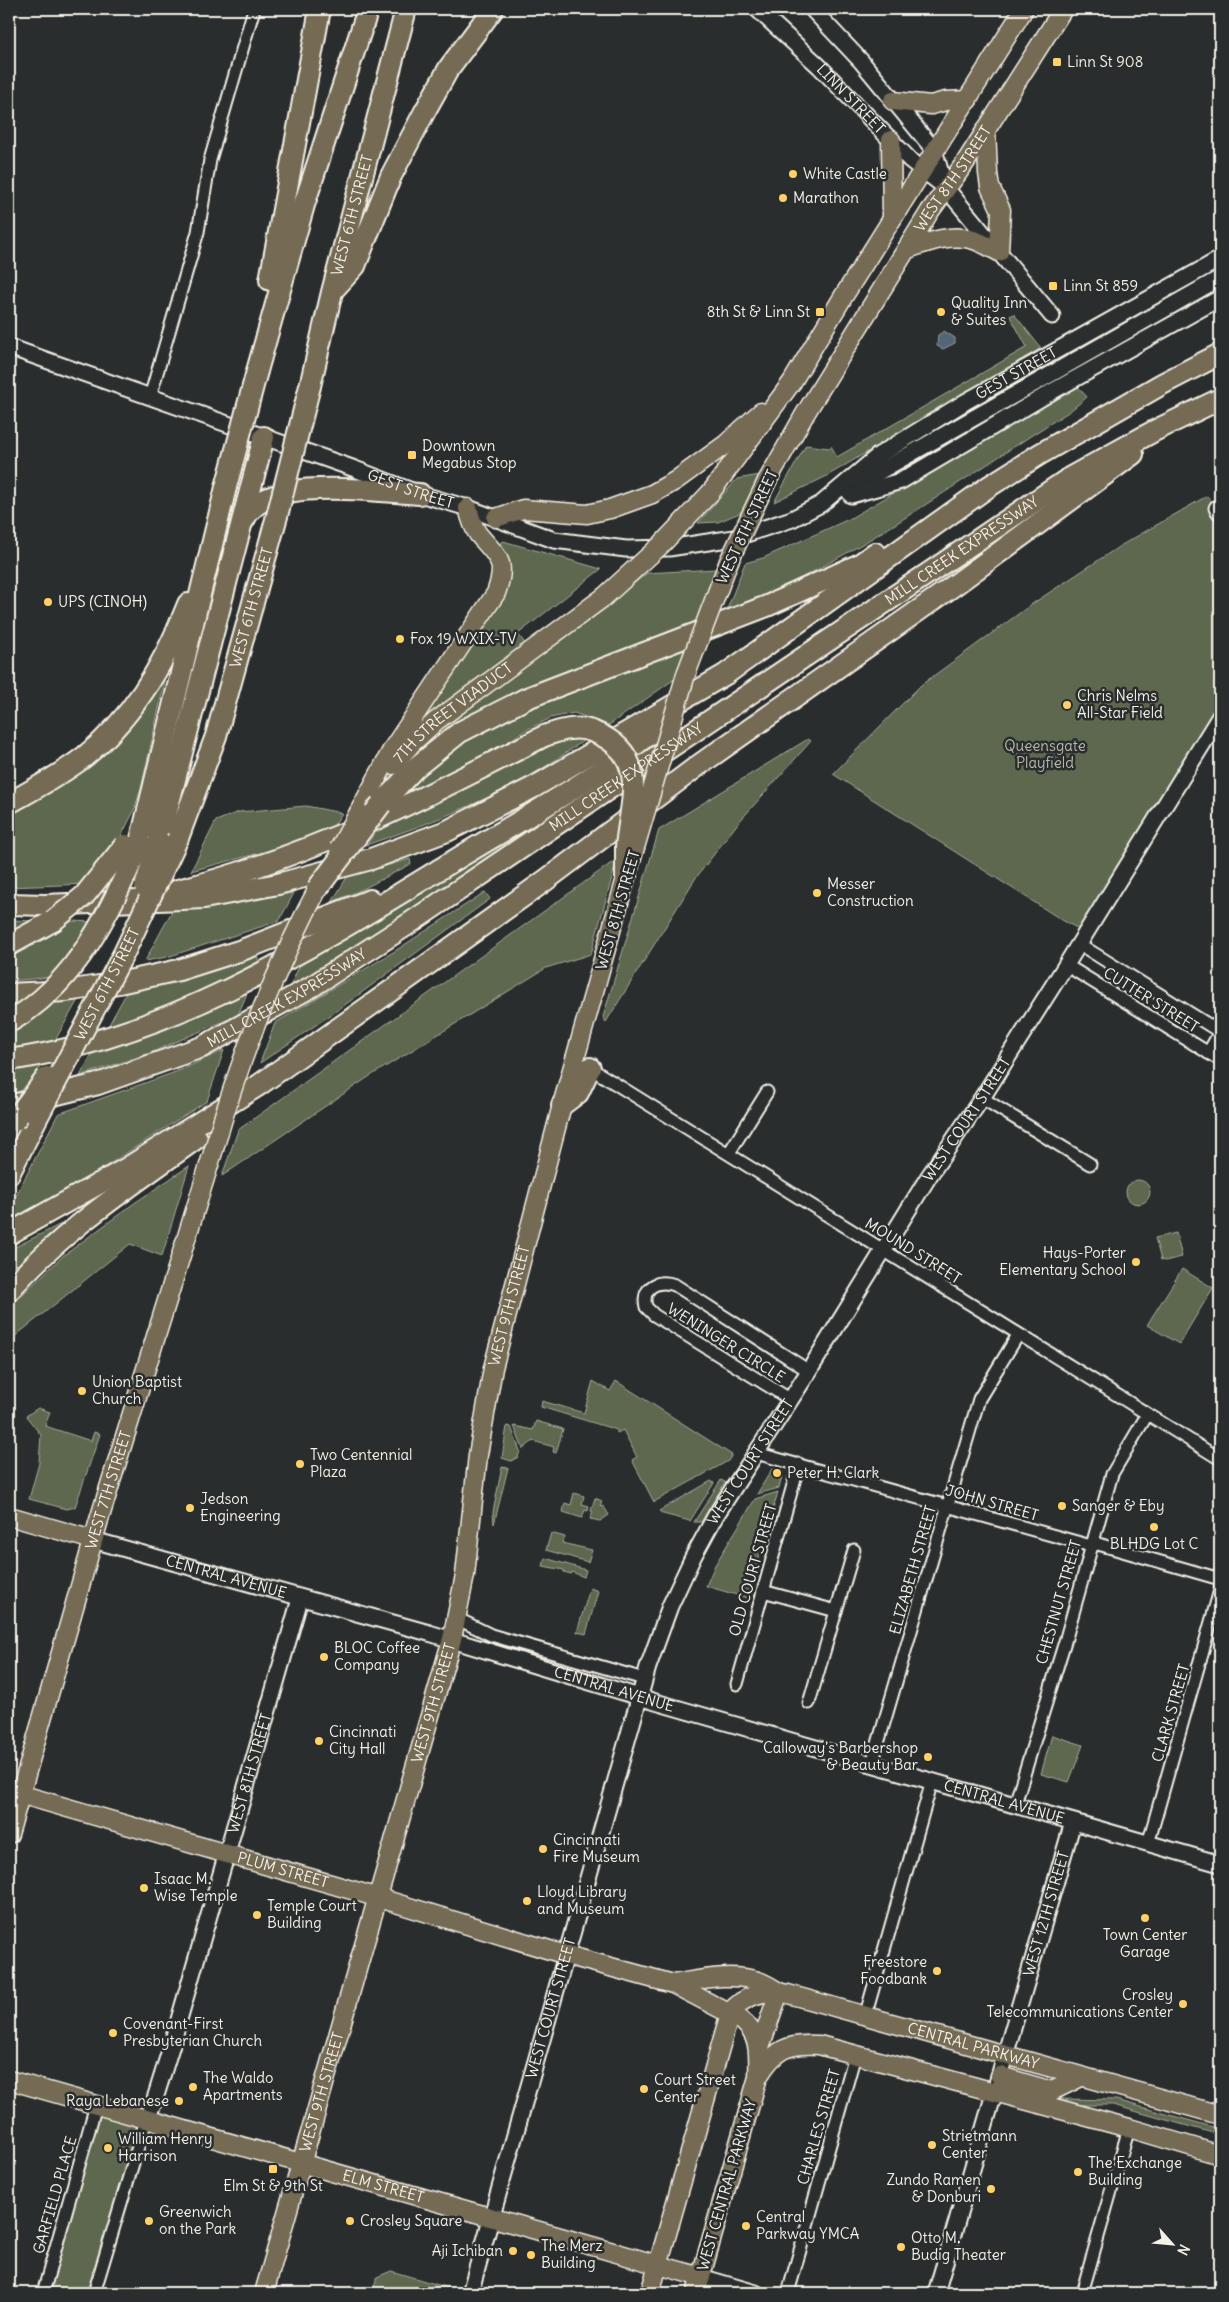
<svg xmlns="http://www.w3.org/2000/svg" width="1229" height="2302" font-family="Delius,sans-serif">
	<rect width="100%" height="100%" fill="#2a2d2e"/>
	<filter id="ink" filterUnits="userSpaceOnUse"><feTurbulence type="fractalNoise" baseFrequency=".02" numOctaves="2"/><feDisplacementMap in="SourceGraphic" scale="10" xChannelSelector="R" yChannelSelector="G"/><feConvolveMatrix kernelMatrix="1 2 1 2 8 2 1 2 1" color-interpolation-filters="sRGB"/></filter>
	<g filter="url(#ink)">
		<g fill="#5d674f" stroke="#a8ac9c">
			<polygon points="1014,314 1041,348 827,476 774,502 806,445 829,448 831,446 837,457 1027,347 1010,316"/>
			<path d="M1077 386 1087 397 1070 411C957 481 851 563 726 612L745 563 763 558 849 519Z"/>
			<polygon points="760,475 742,512 718,522 698,523 737,479"/>
			<polygon points="1207,496 1220,512 1220,716 1086,933 1062,920 833,774 921,685 1032,604 1120,546"/>
			<polygon points="503,541 601,569 518,634 526,645 425,719 419,714 482,627 498,545"/>
			<polygon points="716,569 695,624 627,648 546,682 422,751 418,747 436,731 594,616 647,573"/>
			<path d="M685 648 676 678 609 725 574 713 551 718 524 731 483 758 402 798C441 739 514 713 578 689 613 675 649 661 685 648Z"/>
			<path d="M165 681 141 789 133 813 116 846 86 884 9 887V814C75 778 121 742 165 681Z"/>
			<path d="M560 737H589C567 752 545 768 522 780 472 807 420 827 366 845L379 828 403 819 448 797Z"/>
			<polygon points="808,739 811,741 738,823 695,879 606,1022 603,1017 659,830"/>
			<polygon points="306,806 342,813 328,835 191,871 216,821 239,812"/>
			<polygon points="545,820 386,929 288,991 303,958"/>
			<polygon points="410,859 411,864 363,889 332,902 347,877"/>
			<polygon points="617,859 591,954 546,968 367,1078 222,1176 238,1130"/>
			<polygon points="485,892 490,899 335,1012 260,1063 275,1023 395,951"/>
			<polygon points="294,893 279,921 167,957 145,961 172,911"/>
			<polygon points="9,920 38,921 9,934"/>
			<polygon points="72,921 93,922 53,977 9,981 9,954 47,938"/>
			<path d="M256 955 259 961C209 988 159 1009 106 1030L128 990Z"/>
			<polygon points="250,986 238,1015 150,1053 80,1076 93,1052"/>
			<polygon points="79,998 53,1044 9,1049 9,1031 48,1008 54,1001"/>
			<polygon points="224,1050 207,1101 86,1179 9,1220 9,1209 58,1114 181,1070"/>
			<polygon points="43,1062 25,1093 9,1095 9,1068"/>
			<polygon points="189,1166 162,1256 130,1244 9,1341 9,1307 63,1256 133,1204"/>
			<circle cx="1138" cy="1192" r="12"/>
			<polygon points="61,1224 64,1227 9,1284 9,1250"/>
			<polygon points="1176,1233 1182,1257 1165,1261 1161,1260 1155,1238"/>
			<polygon points="1182,1269 1213,1288 1179,1344 1147,1325"/>
			<polygon points="593,1381 610,1391 616,1381 732,1455 728,1461 654,1502 632,1460 637,1457 623,1430 617,1433 617,1430 541,1407 542,1401 584,1413"/>
			<polygon points="38,1408 50,1412 45,1426 91,1441 94,1432 100,1434 75,1507 67,1509 29,1499 39,1463 41,1435 26,1416"/>
			<polygon points="536,1421 563,1429 556,1453 553,1452 554,1447 533,1441 523,1449 514,1426 533,1430"/>
			<polygon points="507,1426 511,1427 520,1451 518,1457 511,1461 502,1458"/>
			<polygon points="502,1467 508,1468 494,1524 493,1512"/>
			<polygon points="772,1469 783,1472 779,1488 757,1494"/>
			<polygon points="721,1480 725,1482 701,1522 694,1522"/>
			<polygon points="711,1481 714,1483 690,1521 663,1514 659,1511"/>
			<polygon points="778,1492 747,1598 706,1586 715,1565 755,1499"/>
			<polygon points="574,1493 584,1496 582,1504 589,1506 588,1511 585,1510 582,1518 563,1512 565,1503 571,1505"/>
			<polygon points="595,1498 602,1501 600,1506 604,1507 609,1515 600,1521 590,1519 593,1512 591,1511"/>
			<polygon points="551,1533 565,1537 562,1543 592,1550 588,1562 546,1550"/>
			<polygon points="545,1558 586,1570 584,1577 572,1572 571,1574 564,1572 564,1570 543,1566"/>
			<polygon points="590,1588 598,1591 586,1634 577,1632"/>
			<polygon points="1052,1735 1083,1745 1069,1782 1041,1774"/>
			<polygon points="1015,2086 1064,2099 1116,2100 1220,2129 1220,2135 1113,2105 1063,2105"/>
			<polygon points="96,2105 146,2120 94,2293 43,2293"/>
			<polygon points="391,2271 452,2289 451,2293 372,2293 377,2277"/>
		</g>
		<polygon fill="#526676" stroke="#939ea4" points="944,331 955,338 955,343 943,349 937,346 938,335"/>
		<g fill="none" stroke-linecap="round" stroke-linejoin="round">
			<g stroke="#f4f1e8" stroke-width="15">
				<g id="street">
					<polyline points="150,397 198,232 210,160 254,9"/>
					<polyline points="1079,944 1220,1032"/>
					<polyline points="1066,965 1220,1060"/>
					<polyline points="1208,1053 1220,1032"/>
					<polyline points="590,1068 1220,1459"/>
					<polyline points="982,1098 1090,1164"/>
					<polyline points="729,1153 767,1092"/>
					<path d="M791 1400 654 1315 646 1307C641 1287 658 1279 675 1285L809 1371"/>
					<polyline points="756,1453 1091,1546 1098,1544 1220,1579"/>
					<polyline points="763,1591 836,1611"/>
					<polyline points="456,1618 491,1635 644,1679"/>
					<polyline points="737,1684 799,1464"/>
					<polyline points="809,1703 854,1550"/>
					<polyline points="872,1764 979,1399 1018,1335"/>
					<polyline points="1015,1804 1066,1638 1112,1474 1147,1415"/>
					<polyline points="1148,1844 1220,1590"/>
					<polyline points="865,2017 932,1781"/>
					<polyline points="43,2293 96,2105"/>
					<polyline points="94,2293 146,2120"/>
					<polyline points="788,2293 855,2055"/>
					<polyline points="1082,2293 1129,2128"/>
				</g>
			</g>
			<g stroke="#f4f1e8" stroke-width="19">
				<g id="secondary">
					<path id="s1" d="M757 9 819 66 910 160 945 187 1052 316"/>
					<polyline points="812,9 861,61 934,150 945,187"/>
					<path id="s2" d="M9 347 355 469 420 494 468 508 554 540 626 549 669 548 734 538 792 519 821 504 879 455 965 402 1220 259"/>
					<polyline points="847,490 1220,278"/>
					<polyline points="851,495 901,481 1053,391 1220,298"/>
					<polyline points="1217,508 1220,512"/>
					<path id="s3" d="M93 1540 429 1633 659 1703 1220 1864"/>
					<path id="s4" d="M146 2120 154 2102 172 2044 300 1599"/>
					<polyline points="701,2277 756,2293"/>
					<path id="s5" d="M470 2293 648 1667 670 1606 693 1557 716 1515 809 1371 929 1176 982 1098 1066 965 1220 716"/>
					<path id="s6" d="M936 2293 1073 1822"/>
				</g>
			</g>
			<g stroke="#f4f1e8" stroke-width="21">
				<g id="primary">
					<polyline points="893,101 931,105 946,101 968,100"/>
					<polyline points="891,140 892,219"/>
					<path d="M908 249C928 242 952 233 974 240 983 243 991 248 999 252L1001 210 990 187 988 173 986 129"/>
					<path id="s7" d="M767 481 805 414 930 211 965 163 1063 9"/>
					<polyline points="711,492 792,382 843,297 1024,9"/>
					<polyline points="496,518 523,509 587,514 610,509 652,494 675,481 726,444 761,412"/>
					<path id="s8" d="M393 765 412 743 436 721 604 597"/>
					<path d="M359 812 393 748 496 593C508 560 497 557 478 534 473 527 470 516 468 508"/>
					<polyline points="9,1516 93,1540"/>
					<path id="s9" d="M9 1791 376 1897 566 1955 673 1984 740 2019C760 2034 759 2053 758 2077L696 2293"/>
					<path id="s10" d="M9 1834 99 1520 214 1149"/>
					<path d="M673 1984C699 1980 732 1972 758 1981 765 1983 772 1988 779 1992"/>
					<polyline points="759,2050 779,1992"/>
					<polyline points="1000,2076 1052,2091 1081,2077"/>
					<path d="M758 2077C775 2049 787 2043 819 2045L1129 2128 1220 2155"/>
					<path id="s11" d="M9 2080 701 2277"/>
					<path id="s12" d="M264 2293 452 1639 465 1575 478 1455 493 1368 562 1105 626 878"/>
					<path id="s13" d="M650 2293 730 2013C743 1995 767 1989 788 1994L1220 2115"/>
				</g>
			</g>
			<g stroke="#f4f1e8" stroke-width="24">
				<g id="highway">
					<polyline points="270,280 320,9"/>
					<polyline points="334,289 355,266 391,176 425,111 449,68 493,9"/>
					<polyline points="257,371 304,205 368,9"/>
					<path id="s14" d="M310 386 332 292 406 9"/>
					<path d="M244 520C265 473 378 492 420 494"/>
					<path d="M9 803C34 789 61 775 84 757 133 718 166 661 188 604"/>
					<polyline points="381,804 415,768 460,732 527,698 767,606 860,564 875,553"/>
					<path id="s15" d="M178 838 216 736 277 516"/>
					<polyline points="159,841 264,437"/>
					<polyline points="140,843 226,487"/>
					<path d="M178 890C307 858 427 797 544 736 561 730 577 725 594 732"/>
					<polyline points="9,904 45,905 204,898 278,884 371,859 447,831 536,786 726,674 988,487 1040,454 1162,384 1220,354"/>
					<polyline points="9,945 53,921"/>
					<polyline points="9,994 66,991 119,983 179,970 242,950 370,900"/>
					<path d="M9 1060C170 1037 308 950 445 866 498 833 554 803 606 767 623 755 640 741 657 728"/>
					<polyline points="562,1105 578,1093 590,1068"/>
					<path id="s16" d="M9 1106 98 1084 202 1047 311 987 407 925 1071 477 1154 431 1220 399"/>
					<polyline points="9,1174 37,1118"/>
					<polyline points="9,1234 127,1168 259,1085 546,880 699,765 956,584 1133,454"/>
					<path d="M9 1291C61 1231 132 1185 197 1138"/>
				</g>
			</g>
			<use href="#street" stroke="#2a2d2e" stroke-width="11"/>
			<use href="#secondary" stroke="#2a2d2e" stroke-width="15"/>
			<use href="#primary" stroke="#746b52" stroke-width="18"/>
			<use href="#highway" stroke="#746b52" stroke-width="20"/>
			<g stroke="#f4f1e8" stroke-width="21" stroke-linecap="butt">
				<g id="primary-bridge">
					<polyline points="604,597 661,545 711,492"/>
					<polyline points="339,849 359,812"/>
					<polyline points="629,868 686,674 729,561 767,481"/>
					<path d="M214 1149C241 1054 277 964 324 877"/>
				</g>
			</g>
			<g stroke="#f4f1e8" stroke-width="24" stroke-linecap="butt">
				<g id="highway-bridge">
					<polyline points="226,487 257,371"/>
					<polyline points="277,516 310,386"/>
					<path d="M594 732C651 755 630 802 626 847 626 857 626 868 626 878"/>
					<polyline points="145,887 159,841"/>
					<polyline points="317,889 381,804"/>
					<polyline points="53,921 84,896 125,845"/>
					<path d="M9 1022C77 984 110 911 140 843"/>
					<path id="s17" d="M37 1118 124 953 178 838"/>
					<polyline points="14,1121 47,1077"/>
				</g>
			</g>
			<use href="#primary-bridge" stroke="#746b52" stroke-width="18"/>
			<use href="#highway-bridge" stroke="#746b52" stroke-width="20"/>
		</g>
	</g>
	<g fill="#ffd166" stroke="#2a2d2e" stroke-width="2">
		<rect x="1052" y="57" width="10" height="10" rx="2.5"/>
		<circle cx="793" cy="174" r="5"/>
		<circle cx="783" cy="198" r="5"/>
		<rect x="1048" y="281" width="10" height="10" rx="2.5"/>
		<rect x="815" y="307" width="10" height="10" rx="2.5"/>
		<circle cx="941" cy="312" r="5"/>
		<rect x="407" y="450" width="10" height="10" rx="2.5"/>
		<circle cx="48" cy="602" r="5"/>
		<circle cx="400" cy="639" r="5"/>
		<circle cx="1067" cy="705" r="5"/>
		<circle cx="817" cy="893" r="5"/>
		<circle cx="1136" cy="1262" r="5"/>
		<circle cx="82" cy="1391" r="5"/>
		<circle cx="300" cy="1464" r="5"/>
		<circle cx="777" cy="1473" r="5"/>
		<circle cx="1062" cy="1506" r="5"/>
		<circle cx="190" cy="1508" r="5"/>
		<circle cx="1154" cy="1527" r="5"/>
		<circle cx="324" cy="1657" r="5"/>
		<circle cx="319" cy="1741" r="5"/>
		<circle cx="928" cy="1757" r="5"/>
		<circle cx="543" cy="1849" r="5"/>
		<circle cx="144" cy="1888" r="5"/>
		<circle cx="527" cy="1901" r="5"/>
		<circle cx="257" cy="1915" r="5"/>
		<circle cx="1145" cy="1918" r="5"/>
		<circle cx="937" cy="1971" r="5"/>
		<circle cx="1183" cy="2004" r="5"/>
		<circle cx="113" cy="2033" r="5"/>
		<circle cx="193" cy="2087" r="5"/>
		<circle cx="644" cy="2089" r="5"/>
		<circle cx="179" cy="2101" r="5"/>
		<circle cx="932" cy="2145" r="5"/>
		<circle cx="108" cy="2148" r="5"/>
		<rect x="268" y="2164" width="10" height="10" rx="2.5"/>
		<circle cx="1078" cy="2172" r="5"/>
		<circle cx="991" cy="2189" r="5"/>
		<circle cx="149" cy="2221" r="5"/>
		<circle cx="350" cy="2221" r="5"/>
		<circle cx="746" cy="2226" r="5"/>
		<circle cx="901" cy="2247" r="5"/>
		<circle cx="513" cy="2251" r="5"/>
		<circle cx="531" cy="2255" r="5"/>
	</g>
	<g text-anchor="middle" stroke-width="5" stroke-linejoin="round" paint-order="stroke">
		<g font-size="15" fill="#f4f1e8" stroke="#2a2d2e" text-anchor="start">
			<text x="1067" y="67">Linn St 908</text>
			<text x="803" y="179">White Castle</text>
			<text x="793" y="203">Marathon</text>
			<text x="1063" y="291">Linn St 859</text>
			<text x="951" y="308">Quality Inn<tspan x="951" dy="17">&amp; Suites</tspan></text>
			<text x="810" y="317" text-anchor="end">8th St &amp; Linn St</text>
			<text x="422" y="451">Downtown<tspan x="422" dy="17">Megabus Stop</tspan></text>
			<text x="58" y="607">UPS (CINOH)</text>
			<text x="410" y="644">Fox 19 WXIX-TV</text>
			<text x="1077" y="701">Chris Nelms<tspan x="1077" dy="17">All-Star Field</tspan></text>
			<text x="827" y="889">Messer<tspan x="827" dy="17">Construction</tspan></text>
			<text x="1126" y="1258" text-anchor="end">Hays-Porter<tspan x="1126" dy="17">Elementary School</tspan></text>
			<text x="92" y="1387">Union Baptist<tspan x="92" dy="17">Church</tspan></text>
			<text x="310" y="1460">Two Centennial<tspan x="310" dy="17">Plaza</tspan></text>
			<text x="787" y="1478">Peter H. Clark</text>
			<text x="200" y="1504">Jedson<tspan x="200" dy="17">Engineering</tspan></text>
			<text x="1072" y="1511">Sanger &amp; Eby</text>
			<text x="1154" y="1549" text-anchor="middle">BLHDG Lot C</text>
			<text x="334" y="1653">BLOC Coffee<tspan x="334" dy="17">Company</tspan></text>
			<text x="329" y="1737">Cincinnati<tspan x="329" dy="17">City Hall</tspan></text>
			<text x="918" y="1753" text-anchor="end">Calloway's Barbershop<tspan x="918" dy="17">&amp; Beauty Bar</tspan></text>
			<text x="553" y="1845">Cincinnati<tspan x="553" dy="17">Fire Museum</tspan></text>
			<text x="154" y="1884">Isaac M.<tspan x="154" dy="17">Wise Temple</tspan></text>
			<text x="537" y="1897">Lloyd Library<tspan x="537" dy="17">and Museum</tspan></text>
			<text x="267" y="1911">Temple Court<tspan x="267" dy="17">Building</tspan></text>
			<text x="1145" y="1940" text-anchor="middle">Town Center<tspan x="1145" dy="17">Garage</tspan></text>
			<text x="927" y="1967" text-anchor="end">Freestore<tspan x="927" dy="17">Foodbank</tspan></text>
			<text x="1173" y="2000" text-anchor="end">Crosley<tspan x="1173" dy="17">Telecommunications Center</tspan></text>
			<text x="123" y="2029">Covenant-First<tspan x="123" dy="17">Presbyterian Church</tspan></text>
			<text x="203" y="2083">The Waldo<tspan x="203" dy="17">Apartments</tspan></text>
			<text x="654" y="2085">Court Street<tspan x="654" dy="17">Center</tspan></text>
			<text x="169" y="2106" text-anchor="end">Raya Lebanese</text>
			<text x="942" y="2141">Strietmann<tspan x="942" dy="17">Center</tspan></text>
			<text x="118" y="2144">William Henry<tspan x="118" dy="17">Harrison</tspan></text>
			<text x="1088" y="2168">The Exchange<tspan x="1088" dy="17">Building</tspan></text>
			<text x="981" y="2185" text-anchor="end">Zundo Ramen<tspan x="981" dy="17">&amp; Donburi</tspan></text>
			<text x="273" y="2191" text-anchor="middle">Elm St &amp; 9th St</text>
			<text x="159" y="2217">Greenwich<tspan x="159" dy="17">on the Park</tspan></text>
			<text x="756" y="2222">Central<tspan x="756" dy="17">Parkway YMCA</tspan></text>
			<text x="360" y="2226">Crosley Square</text>
			<text x="911" y="2243">Otto M.<tspan x="911" dy="17">Budig Theater</tspan></text>
			<text x="541" y="2251">The Merz<tspan x="541" dy="17">Building</tspan></text>
			<text x="503" y="2256" text-anchor="end">Aji Ichiban</text>
		</g>
		<g font-size="15" fill="#f4f1e8" stroke="#2a2d2e">
			<text dy="5" stroke="none"><textPath href="#s1" startOffset="130">LINN STREET</textPath></text>
			<text dy="5" stroke="none"><textPath href="#s7" startOffset="355">WEST 8TH STREET</textPath></text>
			<text dy="5" stroke="none"><textPath href="#s14" startOffset="176">WEST 6TH STREET</textPath></text>
			<text dy="5" stroke="none"><textPath href="#s2" startOffset="1089">GEST STREET</textPath></text>
			<text dy="5" stroke="none"><textPath href="#s2" startOffset="426">GEST STREET</textPath></text>
			<text transform="translate(747 527) rotate(-65)" y="5">WEST 8TH STREET</text>
			<text dy="5" stroke="none"><textPath href="#s16" startOffset="1110">MILL CREEK EXPRESSWAY</textPath></text>
			<text dy="5" stroke="none"><textPath href="#s15" startOffset="242">WEST 6TH STREET</textPath></text>
			<text dy="5" stroke="none"><textPath href="#s8" startOffset="80">7TH STREET VIADUCT</textPath></text>
			<text dy="5" stroke="none"><textPath href="#s16" startOffset="705">MILL CREEK EXPRESSWAY</textPath></text>
			<text transform="translate(618 910) rotate(-74)" y="5">WEST 8TH STREET</text>
			<text dy="5" stroke="none"><textPath href="#s17" startOffset="151">WEST 6TH STREET</textPath></text>
			<text dy="5" stroke="none"><textPath href="#s16" startOffset="300">MILL CREEK EXPRESSWAY</textPath></text>
			<text transform="translate(1151 1000) rotate(32)" y="5">CUTTER STREET</text>
			<text dy="5" stroke="none"><textPath href="#s5" startOffset="1286">WEST COURT STREET</textPath></text>
			<text transform="translate(913 1251) rotate(32)" y="5">MOUND STREET</text>
			<text dy="5" stroke="none"><textPath href="#s12" startOffset="1019">WEST 9TH STREET</textPath></text>
			<text transform="translate(726 1343) rotate(32)" y="5">WENINGER CIRCLE</text>
			<text dy="5" stroke="none"><textPath href="#s5" startOffset="881">WEST COURT STREET</textPath></text>
			<text dy="5" stroke="none"><textPath href="#s10" startOffset="358">WEST 7TH STREET</textPath></text>
			<text transform="translate(992 1503) rotate(16)" y="5">JOHN STREET</text>
			<text transform="translate(753 1570) rotate(-74)" y="5">OLD COURT STREET</text>
			<text transform="translate(913 1570) rotate(-74)" y="5">ELIZABETH STREET</text>
			<text dy="5" stroke="none"><textPath href="#s3" startOffset="138">CENTRAL AVENUE</textPath></text>
			<text transform="translate(1059 1602) rotate(-74)" y="5">CHESTNUT STREET</text>
			<text dy="5" stroke="none"><textPath href="#s3" startOffset="542">CENTRAL AVENUE</textPath></text>
			<text dy="5" stroke="none"><textPath href="#s12" startOffset="614">WEST 9TH STREET</textPath></text>
			<text transform="translate(1171 1713) rotate(-74)" y="5">CLARK STREET</text>
			<text dy="5" stroke="none"><textPath href="#s4" startOffset="362">WEST 8TH STREET</textPath></text>
			<text dy="5" stroke="none"><textPath href="#s3" startOffset="948">CENTRAL AVENUE</textPath></text>
			<text dy="5" stroke="none"><textPath href="#s9" startOffset="285">PLUM STREET</textPath></text>
			<text dy="5" stroke="none"><textPath href="#s6" startOffset="395">WEST 12TH STREET</textPath></text>
			<text dy="5" stroke="none"><textPath href="#s5" startOffset="296">WEST COURT STREET</textPath></text>
			<text dy="5" stroke="none"><textPath href="#s13" startOffset="548">CENTRAL PARKWAY</textPath></text>
			<text dy="5" stroke="none"><textPath href="#s12" startOffset="209">WEST 9TH STREET</textPath></text>
			<text transform="translate(819 2127) rotate(-74)" y="5">CHARLES STREET</text>
			<text transform="translate(727 2185) rotate(-74)" y="5">WEST CENTRAL PARKWAY</text>
			<text dy="5" stroke="none"><textPath href="#s11" startOffset="389">ELM STREET</textPath></text>
			<text transform="translate(55 2195) rotate(-74)" y="5">GARFIELD PLACE</text>
		</g>
		<g font-size="15" fill="#b8baab" stroke="#2a2d2e">
			<text x="1045" y="751">Queensgate<tspan x="1045" dy="17">Playfield</tspan></text>
		</g>
	</g>
	<rect width="1229" height="2302" fill="none" stroke="#2a2d2e" stroke-width="30"/>
	<rect x="15" y="15" width="1199" height="2272" fill="none" stroke="#f4f1e8" stroke-width="2" filter="url(#ink)"/>
	<g transform="translate(1172 2244) rotate(117)" stroke="#2a2d2e" stroke-width="4" paint-order="stroke">
	<path d="M0-4L9 19L0 12L-9 19Z" fill="#f4f1e8"/>
	<text y="-8" font-size="14" font-weight="bold" text-anchor="middle" fill="#f4f1e8">N</text>
	</g>
</svg>
